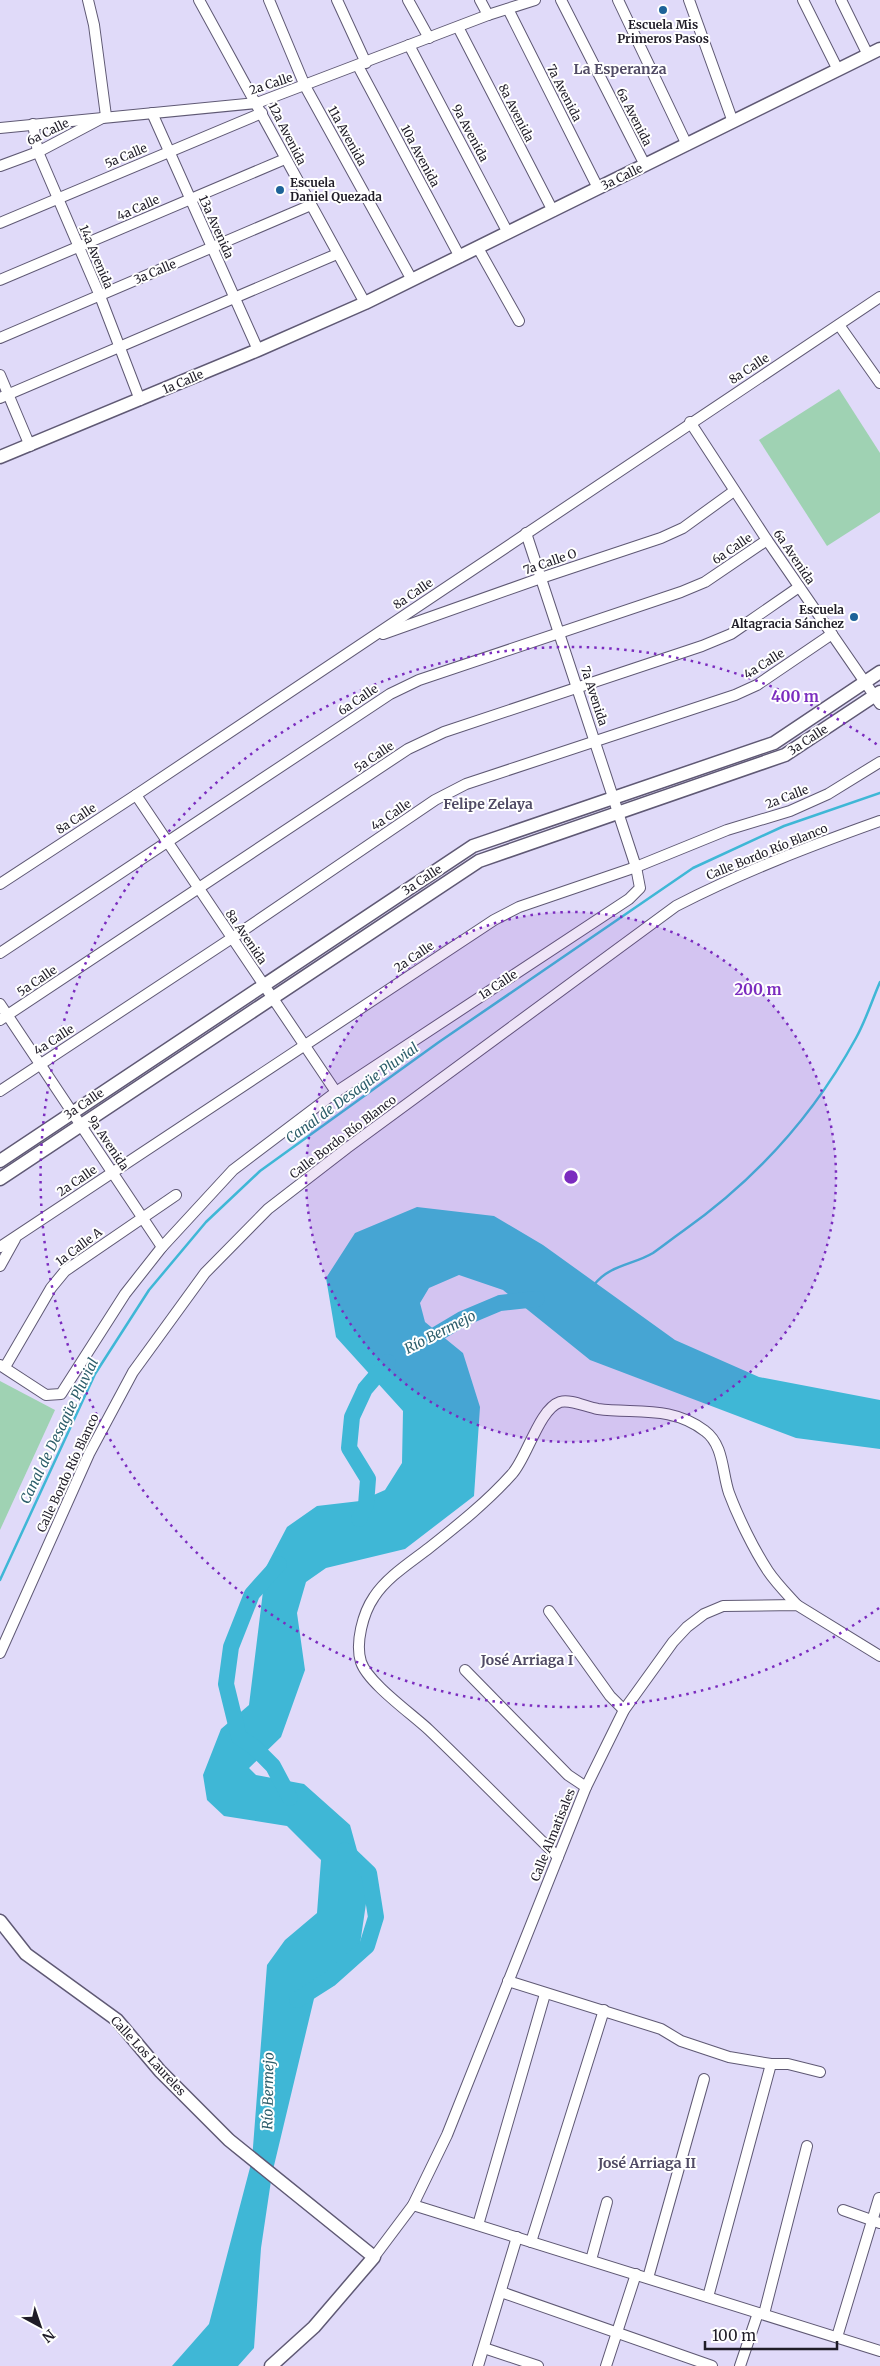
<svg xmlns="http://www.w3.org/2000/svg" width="880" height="2366" font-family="Merriweather,serif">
	<rect width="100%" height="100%" fill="#e0daf9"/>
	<g fill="#9fd2b3">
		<polygon points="839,389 880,453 880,512 827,546 759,440"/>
		<polygon points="0,1381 55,1410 0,1530"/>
	</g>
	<polygon fill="#3fb7d6" points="417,1207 494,1216 543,1245 675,1340 759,1377 880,1400 880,1449 796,1438 590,1360 503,1290 459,1275 429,1288 420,1303 425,1322 463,1353 480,1407 474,1496 405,1549 326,1568 306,1582 297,1613 305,1670 281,1737 249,1768 256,1775 304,1784 350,1825 368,1890 359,1951 318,1982 272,2174 261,2248 254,2348 238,2366 172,2366 209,2324 252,2160 267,1965 285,1940 317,1913 321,1860 287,1826 224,1816 207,1800 203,1775 221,1729 249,1705 266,1567 287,1527 317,1506 360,1501 385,1490 402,1463 403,1411 336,1337 326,1278 355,1233"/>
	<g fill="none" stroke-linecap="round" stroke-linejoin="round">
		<g stroke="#3fb7d6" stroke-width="2.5">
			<path d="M594 1285C609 1265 633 1265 653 1253 663 1246 673 1238 683 1231 755 1180 814 1115 856 1038 866 1020 872 1000 880 982"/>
			<polyline points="0,1580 95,1374 149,1290 206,1222 260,1171 439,1042 693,868 784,826 880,793"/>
		</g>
		<g stroke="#3fb7d6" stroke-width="16">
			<polyline points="420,1344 462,1319 500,1303 537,1299"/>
			<polyline points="359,1519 366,1505 368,1479 349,1448 352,1417 365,1389 388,1362"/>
			<polyline points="279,1564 252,1594 231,1647 226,1684 239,1737 254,1747 273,1766 290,1798"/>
			<polyline points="297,2000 330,1979 367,1946 376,1917 369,1873 345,1850"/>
		</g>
		<g stroke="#5f5974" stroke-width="12">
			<g id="minor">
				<polyline points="199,0 365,303"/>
				<polyline points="269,0 305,86 412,280"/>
				<polyline points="337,0 366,63"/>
				<polyline points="408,0 429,38"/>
				<polyline points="480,0 488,15"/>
				<polyline points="561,0 645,165"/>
				<polyline points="618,0 687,145"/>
				<polyline points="689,0 733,122"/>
				<polyline points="803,0 838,70"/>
				<polyline points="841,0 868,55"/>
				<polyline points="508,9 598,188"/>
				<polyline points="458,27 553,211"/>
				<polyline points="409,45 508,233"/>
				<polyline points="358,66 460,257"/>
				<polyline points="152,113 258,350"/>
				<polyline points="33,124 38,152 100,296 140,400"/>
				<polyline points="0,128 257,103 488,15 535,0"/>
				<polyline points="0,166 38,152 106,116 94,25 88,0"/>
				<polyline points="0,223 262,113"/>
				<polyline points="478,248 519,321"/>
				<polyline points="0,280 285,159"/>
				<polyline points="839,325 880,383"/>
				<polyline points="0,338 311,205"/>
				<polyline points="0,375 30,446"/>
				<polyline points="0,398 337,254"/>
				<polyline points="690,422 767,540 880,704"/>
				<polyline points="383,634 541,578 661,538 683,528 734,491"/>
				<polyline points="136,795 336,1092"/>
				<polyline points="0,884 136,795 880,297"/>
				<polyline points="0,953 390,694 419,680 681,592 705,582 767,540"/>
				<polyline points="0,1004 162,1247"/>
				<polyline points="0,1020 408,749 444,732 702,646 731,634 799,587"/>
				<polyline points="0,1091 232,938 435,800 466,784 735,695 757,685 832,634"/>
				<polyline points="0,1247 494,920 519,907 636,867 727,830 790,811 828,794 880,762"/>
				<polyline points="0,1266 15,1239"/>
				<polyline points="0,1365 46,1395 61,1394 125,1294 162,1247 233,1170 336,1092 629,899 640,888 636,867 526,533"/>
				<polyline points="5,1367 51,1288 65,1271 176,1195"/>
				<polyline points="549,1611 610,1696 624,1710"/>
				<path d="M0 1653 89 1454 133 1372 205 1273 268 1209 347 1148 676 906C742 872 810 846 880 821"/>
				<polyline points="465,1670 568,1775 586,1787"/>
				<path d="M558 1857C515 1815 473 1772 429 1730 412 1714 368 1683 361 1662 355 1643 363 1613 374 1597 387 1577 411 1562 429 1548 458 1525 487 1502 512 1474 527 1458 539 1409 560 1402 571 1399 586 1407 598 1409 635 1414 672 1405 705 1431 724 1445 722 1473 729 1493 738 1517 754 1550 768 1571 776 1583 787 1594 797 1605"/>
				<polyline points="508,1981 661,2029 681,2041 729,2057 771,2064 788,2064 820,2072"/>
				<polyline points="413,2205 880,2351"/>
				<polyline points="843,2210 880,2223"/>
				<polyline points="478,2225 545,1994"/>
				<polyline points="531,2242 604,2010"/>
				<polyline points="374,2257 413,2205 447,2135 586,1787 624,1710 673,1642 687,1627 704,1614 723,1606 797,1605 880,1656"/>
				<polyline points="591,2260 607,2202"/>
				<polyline points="648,2278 704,2079"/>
				<polyline points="501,2292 712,2366"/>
				<polyline points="708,2297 771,2064"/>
				<polyline points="764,2314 807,2146"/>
				<polyline points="837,2337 879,2198"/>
				<polyline points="484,2348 538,2366"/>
				<polyline points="478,2366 517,2237"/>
				<polyline points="606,2366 636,2274"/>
				<polyline points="740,2366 758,2313"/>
			</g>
		</g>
		<g stroke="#5f5974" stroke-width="15">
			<g id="tertiary">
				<polyline points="0,457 258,350 365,303 880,49"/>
				<polyline points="0,1161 473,846 774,743 880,672"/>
				<polyline points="0,1179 479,861 785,755 880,692"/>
				<polyline points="0,1921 26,1954 117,2020 160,2071 229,2140 374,2257 314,2327 271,2366"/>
			</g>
		</g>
		<use href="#minor" stroke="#fff" stroke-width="10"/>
		<use href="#tertiary" stroke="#fff" stroke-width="12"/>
	</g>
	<circle cx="571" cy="1177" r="265" fill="#7b2cbf" fill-opacity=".12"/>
	<g fill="none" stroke="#7b2cbf" stroke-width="2.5" stroke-dasharray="2.5 5">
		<circle cx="571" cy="1177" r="265"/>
		<path d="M879 1608A530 530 0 1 1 879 746"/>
	</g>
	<g fill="#1d6398" stroke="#fff" stroke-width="2">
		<circle cx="663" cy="10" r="5"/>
		<circle cx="280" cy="190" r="5"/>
		<circle cx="854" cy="617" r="5"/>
	</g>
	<g text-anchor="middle" stroke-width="4" stroke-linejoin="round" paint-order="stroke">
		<g font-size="12" font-weight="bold" fill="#1f1c27" stroke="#fff">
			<text x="663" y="29">Escuela Mis<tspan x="663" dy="14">Primeros Pasos</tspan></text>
			<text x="290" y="187" text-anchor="start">Escuela<tspan x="290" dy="14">Daniel Quezada</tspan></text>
			<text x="844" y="614" text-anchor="end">Escuela<tspan x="844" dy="14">Altagracia Sánchez</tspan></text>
		</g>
		<g font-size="12" fill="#1f1c27" stroke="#fff">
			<text transform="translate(271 84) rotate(-18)" y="4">2a Calle</text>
			<text transform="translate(564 93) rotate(63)" y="4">7a Avenida</text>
			<text transform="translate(516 113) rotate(63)" y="4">8a Avenida</text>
			<text transform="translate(634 117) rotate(63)" y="4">6a Avenida</text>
			<text transform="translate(48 132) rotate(-26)" y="4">6a Calle</text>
			<text transform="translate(470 133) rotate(62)" y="4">9a Avenida</text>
			<text transform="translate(287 134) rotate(63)" y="4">12a Avenida</text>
			<text transform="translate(347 136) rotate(61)" y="4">11a Avenida</text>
			<text transform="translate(126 156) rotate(-23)" y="4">5a Calle</text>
			<text transform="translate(420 156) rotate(62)" y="4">10a Avenida</text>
			<text transform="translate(622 177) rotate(-26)" y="4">3a Calle</text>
			<text transform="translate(138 208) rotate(-24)" y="4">4a Calle</text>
			<text transform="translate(216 227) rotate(66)" y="4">13a Avenida</text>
			<text transform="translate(96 257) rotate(67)" y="4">14a Avenida</text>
			<text transform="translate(155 272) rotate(-23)" y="4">3a Calle</text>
			<text transform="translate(749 369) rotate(-33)" y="4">8a Calle</text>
			<text transform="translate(183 382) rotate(-23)" y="4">1a Calle</text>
			<text transform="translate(732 549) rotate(-34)" y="4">6a Calle</text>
			<text transform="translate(794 557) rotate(56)" y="4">6a Avenida</text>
			<text transform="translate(550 562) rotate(-19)" y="4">7a Calle O</text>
			<text transform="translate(413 594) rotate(-34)" y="4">8a Calle</text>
			<text transform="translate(764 664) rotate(-32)" y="4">4a Calle</text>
			<text transform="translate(594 696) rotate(72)" y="4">7a Avenida</text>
			<text transform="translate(358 700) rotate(-34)" y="4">6a Calle</text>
			<text transform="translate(808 740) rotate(-33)" y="4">3a Calle</text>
			<text transform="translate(374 757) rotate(-34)" y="4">5a Calle</text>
			<text transform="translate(787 797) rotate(-21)" y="4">2a Calle</text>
			<text transform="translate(391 815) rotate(-34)" y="4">4a Calle</text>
			<text transform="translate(76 819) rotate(-33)" y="4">8a Calle</text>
			<text transform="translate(767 852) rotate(-22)" y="4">Calle Bordo Río Blanco</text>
			<text transform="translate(422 880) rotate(-33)" y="4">3a Calle</text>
			<text transform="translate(246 937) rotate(56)" y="4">8a Avenida</text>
			<text transform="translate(414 957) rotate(-34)" y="4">2a Calle</text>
			<text transform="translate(37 981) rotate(-34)" y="4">5a Calle</text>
			<text transform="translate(498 985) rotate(-33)" y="4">1a Calle</text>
			<text transform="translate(54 1040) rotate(-33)" y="4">4a Calle</text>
			<text transform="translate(84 1104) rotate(-34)" y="4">3a Calle</text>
			<text transform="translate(343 1137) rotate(-37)" y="4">Calle Bordo Río Blanco</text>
			<text transform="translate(108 1143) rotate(56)" y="4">9a Avenida</text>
			<text transform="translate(77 1181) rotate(-34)" y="4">2a Calle</text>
			<text transform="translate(79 1247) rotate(-37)" y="4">1a Calle A</text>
			<text transform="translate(68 1473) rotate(-65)" y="4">Calle Bordo Río Blanco</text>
			<text transform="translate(553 1835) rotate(-68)" y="4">Calle Almatisales</text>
			<text transform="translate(148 2056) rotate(47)" y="4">Calle Los Laureles</text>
		</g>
		<g font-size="14" font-weight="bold" fill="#514b65" stroke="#fff">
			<text x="620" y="74">La Esperanza</text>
			<text x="488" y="809">Felipe Zelaya</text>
			<text x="527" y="1665">José Arriaga I</text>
			<text x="647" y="2168">José Arriaga II</text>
		</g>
		<g font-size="14" font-style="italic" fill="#2d5e6b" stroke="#fff">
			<text transform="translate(352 1093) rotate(-36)" y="5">Canal de Desagüe Pluvial</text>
			<text transform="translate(440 1332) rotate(-27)" y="5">Río Bermejo</text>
			<text transform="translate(59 1431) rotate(-64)" y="5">Canal de Desagüe Pluvial</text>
			<text transform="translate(268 2091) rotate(-89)" y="5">Río Bermejo</text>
		</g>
	</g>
	<circle cx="571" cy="1177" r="8" fill="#7b2cbf" stroke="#fff" stroke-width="2.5"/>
	<g font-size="15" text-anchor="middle" font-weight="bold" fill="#7b2cbf" stroke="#fff" stroke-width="4" stroke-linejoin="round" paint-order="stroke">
		<text x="795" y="702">400 m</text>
		<text x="758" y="995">200 m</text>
	</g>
	<g transform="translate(40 2326) rotate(140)" stroke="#ffffff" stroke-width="4" paint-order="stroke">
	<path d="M0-4L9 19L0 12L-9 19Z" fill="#1f1c27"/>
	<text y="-8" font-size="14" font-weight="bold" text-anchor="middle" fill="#1f1c27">N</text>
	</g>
	<path d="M705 2341v8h132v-8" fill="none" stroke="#1f1c27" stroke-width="2.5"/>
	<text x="712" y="2341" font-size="15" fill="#1f1c27" stroke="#ffffff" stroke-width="4" paint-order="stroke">100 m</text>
</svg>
